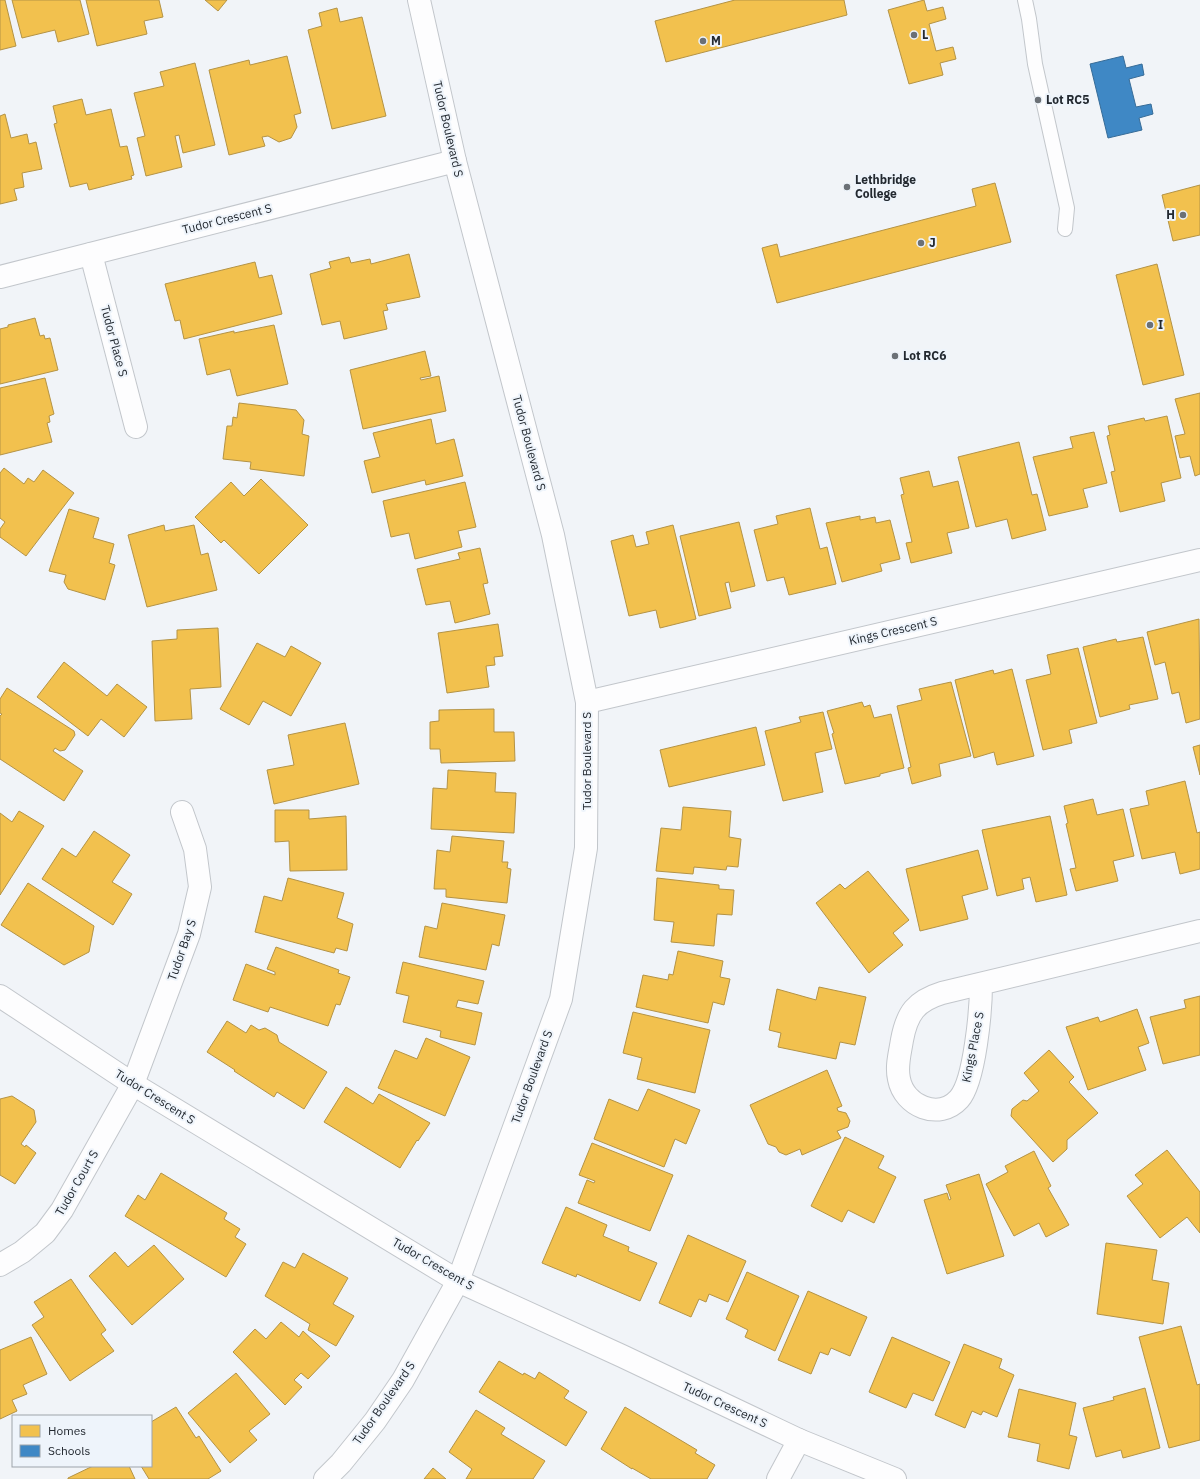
<svg xmlns="http://www.w3.org/2000/svg" width="1200" height="1479" font-family="'IBM Plex Sans',sans-serif">
	<rect width="100%" height="100%" fill="#f1f4f8"/>
	<g fill="#f2c14e" stroke="#b49345">
		<polygon points="0,0 5,0 16,46 0,50"/>
		<polygon points="12,0 80,0 89,34 58,42 55,30 22,38"/>
		<polygon points="86,0 159,0 163,17 144,21 147,34 97,46"/>
		<polygon points="205,0 227,0 218,11"/>
		<polygon points="735,0 844,0 847,15 666,62 655,21"/>
		<polygon points="924,0 927,11 943,7 946,19 929,24 936,51 953,47 956,59 940,63 943,75 909,84 888,10"/>
		<polygon points="337,8 340,22 362,17 386,116 332,129 308,30 322,26 319,13"/>
		<polygon points="287,56 301,113 294,115 297,127 291,138 279,142 268,136 262,137 265,146 229,155 209,70 249,60 250,65"/>
		<polygon points="195,63 215,145 183,153 179,135 175,136 182,167 146,176 137,138 145,136 134,93 164,86 160,72"/>
		<polygon points="82,99 86,115 111,109 120,147 127,146 134,175 131,176 132,179 89,190 87,183 70,187 54,124 57,123 53,106"/>
		<polygon points="5,114 11,138 27,134 29,144 36,142 42,169 22,173 24,187 14,189 17,200 0,204 0,116"/>
		<polygon points="995,183 1011,242 777,303 762,248 777,244 780,257 976,206 972,189"/>
		<polygon points="1200,185 1200,235 1173,241 1162,195"/>
		<polygon points="409,254 420,297 386,304 388,310 383,311 387,329 344,339 340,321 322,325 310,274 331,268 329,262 349,257 351,263 370,259 371,264"/>
		<polygon points="255,262 259,278 272,275 282,314 184,339 180,320 175,321 165,284"/>
		<polygon points="1157,264 1184,375 1143,385 1116,275"/>
		<polygon points="35,318 40,336 44,335 45,339 50,338 58,370 0,384 0,329 8,327 8,325"/>
		<polygon points="274,325 288,384 237,396 230,369 207,375 199,339 234,331 234,333"/>
		<polygon points="425,351 431,376 420,378 421,380 439,376 446,411 363,429 350,370"/>
		<polygon points="45,378 54,414 49,416 50,422 47,423 52,442 0,455 0,388"/>
		<polygon points="1200,393 1200,474 1195,476 1190,456 1180,458 1175,436 1185,434 1175,399"/>
		<polygon points="239,403 296,410 304,420 302,434 309,436 304,476 250,469 251,462 223,459 227,426 232,426 233,417 237,418"/>
		<polygon points="1167,416 1181,478 1161,483 1165,501 1120,512 1111,472 1115,471 1107,436 1110,435 1108,426 1144,418 1145,421"/>
		<polygon points="431,419 436,444 454,439 463,476 426,485 425,480 372,493 364,461 380,457 373,433"/>
		<polygon points="1094,432 1107,483 1083,489 1088,507 1049,516 1033,457 1073,448 1070,437"/>
		<polygon points="1019,442 1032,495 1037,494 1046,530 1012,539 1007,519 976,527 958,457"/>
		<polygon points="4,468 24,484 28,478 34,482 43,470 74,493 26,556 0,537 0,529 5,522 0,518 0,473"/>
		<polygon points="929,471 933,487 958,481 969,528 947,533 952,553 911,563 906,543 912,542 901,495 904,494 900,478"/>
		<polygon points="261,479 308,525 259,574 224,540 221,543 195,517 231,482 244,496"/>
		<polygon points="465,482 476,527 458,531 462,547 415,559 409,533 391,537 383,501"/>
		<polygon points="810,508 820,549 827,547 836,584 789,595 784,577 767,581 754,530 778,524 776,516"/>
		<polygon points="69,509 99,518 93,538 114,544 109,563 115,565 105,600 68,589 64,582 66,575 49,571"/>
		<polygon points="860,516 860,520 875,517 876,523 890,520 900,559 880,564 882,571 842,582 826,523"/>
		<polygon points="739,522 755,586 731,592 729,582 725,583 731,608 699,616 680,536"/>
		<polygon points="164,525 165,531 194,525 201,555 208,553 217,590 147,607 128,535"/>
		<polygon points="673,525 696,619 660,628 656,610 629,616 611,541 633,535 636,547 649,544 646,532"/>
		<polygon points="480,548 488,583 483,584 490,614 455,623 450,601 426,605 417,569 460,559 458,553"/>
		<polygon points="1199,619 1200,719 1186,723 1179,692 1172,694 1165,662 1155,665 1147,632"/>
		<polygon points="498,624 503,656 494,657 495,665 486,666 489,687 447,693 438,633"/>
		<polygon points="218,628 221,687 190,689 192,719 155,721 152,641 177,639 177,630"/>
		<polygon points="1143,637 1158,699 1129,705 1130,709 1100,717 1083,647 1116,639 1117,642"/>
		<polygon points="257,643 285,657 291,646 321,663 291,716 263,701 249,725 220,709"/>
		<polygon points="1078,648 1097,723 1069,730 1072,743 1043,750 1026,680 1051,674 1047,655"/>
		<polygon points="64,662 107,696 117,684 147,707 124,737 101,719 88,736 37,697"/>
		<polygon points="1012,669 1034,756 997,765 994,752 974,758 955,680 993,670 994,674"/>
		<polygon points="951,682 971,756 939,764 941,776 912,784 908,768 911,767 897,706 922,700 919,689"/>
		<polygon points="7,688 74,731 75,735 65,750 60,751 55,748 53,751 83,771 64,801 0,759 0,716 2,714 0,713 0,699"/>
		<polygon points="862,702 864,707 870,705 874,718 891,714 904,768 880,774 880,776 845,784 832,734 834,733 827,711"/>
		<polygon points="494,709 494,732 514,732 515,761 441,763 440,749 430,749 430,722 439,721 439,710"/>
		<polygon points="823,712 832,749 815,753 823,792 783,801 765,731 801,722 799,717"/>
		<polygon points="345,723 359,784 274,804 267,770 294,765 288,735"/>
		<polygon points="756,727 765,765 669,787 660,750"/>
		<polygon points="1200,745 1200,775 1193,747"/>
		<polygon points="448,770 496,773 495,792 516,793 514,833 431,829 433,788 447,789"/>
		<polygon points="1185,781 1197,833 1200,832 1200,869 1180,874 1175,852 1142,859 1130,809 1149,805 1146,791"/>
		<polygon points="1093,799 1097,815 1123,809 1134,856 1113,861 1118,881 1076,891 1070,869 1076,868 1066,824 1068,823 1064,806"/>
		<polygon points="683,807 731,811 729,837 741,839 738,867 727,866 726,870 694,867 693,874 656,871 661,828 681,830"/>
		<polygon points="275,810 309,810 309,819 346,816 347,870 290,871 289,841 275,842"/>
		<polygon points="19,811 44,826 0,895 0,813 12,822"/>
		<polygon points="1050,816 1067,895 1036,902 1030,877 1022,879 1024,889 997,896 982,830"/>
		<polygon points="94,831 130,855 112,882 132,894 113,925 42,879 62,848 76,857"/>
		<polygon points="452,836 504,841 502,862 508,862 507,868 511,869 507,903 446,897 446,889 434,889 437,850 450,852"/>
		<polygon points="978,850 988,889 962,896 968,919 920,931 906,869"/>
		<polygon points="868,871 909,920 893,933 903,945 869,973 816,903 840,884 845,889"/>
		<polygon points="288,878 344,893 337,918 353,924 347,951 336,948 334,953 255,932 264,896 282,901"/>
		<polygon points="657,878 719,885 719,889 734,890 732,915 717,914 714,946 671,942 674,922 654,920"/>
		<polygon points="28,883 94,926 89,952 64,965 1,925"/>
		<polygon points="442,903 505,915 499,946 492,944 486,970 419,957 425,926 437,929"/>
		<polygon points="276,947 339,970 338,973 350,977 340,1005 336,1004 328,1026 270,1007 268,1012 233,1000 246,964 275,975 275,972 267,969"/>
		<polygon points="678,951 723,961 720,977 730,979 724,1005 713,1002 708,1023 636,1007 643,975 668,980 669,974 673,975"/>
		<polygon points="403,962 484,981 478,1004 458,1000 456,1007 482,1013 475,1045 440,1037 441,1031 403,1022 409,996 396,993"/>
		<polygon points="819,987 866,997 855,1045 840,1042 836,1059 778,1047 781,1033 769,1030 777,989 816,1000"/>
		<polygon points="1200,996 1200,1055 1163,1064 1150,1017 1186,1008 1184,1000"/>
		<polygon points="1137,1009 1149,1043 1138,1047 1146,1070 1088,1090 1066,1027 1098,1017 1100,1022"/>
		<polygon points="633,1012 710,1030 695,1093 637,1079 642,1058 623,1053"/>
		<polygon points="227,1021 246,1033 251,1025 259,1030 265,1028 277,1035 279,1042 327,1072 304,1109 277,1092 274,1097 234,1071 235,1070 207,1052"/>
		<polygon points="426,1038 470,1057 445,1116 378,1088 395,1050 417,1059"/>
		<polygon points="1049,1050 1074,1077 1069,1082 1098,1113 1067,1140 1067,1149 1053,1162 1011,1116 1012,1109 1023,1100 1027,1101 1039,1091 1024,1073"/>
		<polygon points="827,1070 842,1106 837,1108 838,1111 846,1113 850,1121 848,1127 837,1131 841,1138 802,1155 800,1149 786,1155 779,1152 776,1147 768,1144 750,1105"/>
		<polygon points="346,1087 373,1104 379,1094 430,1123 418,1141 417,1140 400,1168 324,1122"/>
		<polygon points="648,1089 700,1110 686,1144 675,1139 664,1167 594,1139 609,1099 638,1111"/>
		<polygon points="12,1096 34,1110 36,1122 21,1144 25,1147 26,1145 36,1153 15,1184 0,1175 0,1099"/>
		<polygon points="845,1137 884,1156 878,1168 896,1177 874,1223 848,1210 842,1222 811,1206"/>
		<polygon points="592,1143 673,1175 650,1231 578,1203 587,1180 594,1183 595,1181 579,1175"/>
		<polygon points="1167,1150 1200,1192 1200,1233 1187,1217 1160,1238 1127,1196 1143,1184 1135,1175"/>
		<polygon points="1034,1151 1051,1186 1048,1188 1069,1225 1046,1237 1039,1223 1014,1236 986,1184 1008,1172 1005,1166"/>
		<polygon points="161,1173 227,1213 224,1219 240,1229 235,1237 246,1244 226,1277 125,1216 138,1195 145,1200"/>
		<polygon points="979,1174 1004,1256 947,1274 924,1200 947,1193 949,1200 951,1199 946,1185"/>
		<polygon points="566,1207 607,1225 603,1236 629,1247 628,1251 657,1263 640,1301 577,1274 576,1277 542,1263"/>
		<polygon points="688,1235 746,1261 728,1302 709,1294 706,1302 699,1299 691,1317 659,1303"/>
		<polygon points="1106,1243 1157,1250 1152,1280 1169,1283 1163,1324 1097,1314"/>
		<polygon points="154,1245 184,1279 132,1325 89,1276 115,1252 128,1267"/>
		<polygon points="303,1253 348,1278 333,1304 354,1316 336,1346 308,1330 310,1324 265,1296 283,1262 295,1268"/>
		<polygon points="747,1272 799,1296 775,1351 745,1337 748,1330 726,1319"/>
		<polygon points="71,1279 106,1330 101,1334 114,1351 70,1381 32,1325 44,1317 34,1302"/>
		<polygon points="808,1291 867,1317 850,1356 831,1348 828,1355 820,1352 811,1374 778,1360"/>
		<polygon points="281,1322 299,1337 303,1331 330,1356 308,1379 301,1373 294,1380 302,1387 285,1405 233,1352 255,1329 266,1339"/>
		<polygon points="1181,1326 1197,1385 1200,1384 1200,1440 1169,1448 1139,1337"/>
		<polygon points="31,1337 47,1374 23,1385 27,1394 12,1400 17,1411 0,1419 0,1350"/>
		<polygon points="892,1337 950,1362 933,1401 913,1393 906,1408 869,1392"/>
		<polygon points="964,1344 1002,1359 999,1368 1014,1375 997,1417 983,1411 981,1415 972,1411 965,1428 935,1415"/>
		<polygon points="499,1361 523,1375 524,1373 535,1379 539,1372 569,1391 564,1398 587,1412 566,1446 479,1392"/>
		<polygon points="236,1373 270,1414 249,1431 257,1440 230,1463 188,1413"/>
		<polygon points="1145,1388 1160,1448 1123,1458 1121,1450 1096,1457 1083,1408 1114,1400 1113,1397"/>
		<polygon points="1019,1389 1076,1403 1069,1435 1077,1437 1069,1469 1037,1461 1040,1444 1008,1437"/>
		<polygon points="176,1407 196,1438 199,1436 221,1471 208,1479 149,1479 141,1466 151,1466 151,1422"/>
		<polygon points="625,1407 697,1450 695,1453 715,1465 707,1479 651,1479 632,1468 632,1469 601,1449"/>
		<polygon points="476,1410 505,1428 501,1434 545,1461 533,1479 466,1479 472,1469 449,1452"/>
		<polygon points="93,1466 129,1466 135,1479 68,1479 68,1478"/>
		<polygon points="433,1468 446,1479 424,1479"/>
	</g>
	<polygon fill="#3f88c5" stroke="#376c98" points="1123,56 1126,68 1142,64 1144,75 1129,79 1136,107 1151,104 1153,114 1139,118 1142,130 1108,138 1090,64"/>
	<g fill="none" stroke-linecap="round" stroke-linejoin="round">
		<g stroke="#c2c6cb" stroke-width="16">
			<polyline id="service" points="1025,0 1029,19 1035,64 1067,208 1065,229"/>
		</g>
		<g stroke="#c2c6cb" stroke-width="24">
			<g id="minor">
				<polyline points="91,254 136,427"/>
				<polyline points="0,277 455,161"/>
				<polyline points="587,702 1200,560"/>
				<path d="M981 984C981 1009 975 1081 959 1099 939 1121 904 1106 899 1079 896 1066 900 1053 902 1040 907 1013 916 1001 942 993L1200 931"/>
				<polyline points="0,996 133,1084 458,1281 622,1356 799,1440 895,1479"/>
				<polyline points="0,1265 22,1252 45,1233 62,1210 133,1084 189,934 200,887 195,849 182,812"/>
				<polyline points="325,1479 341,1463 375,1421 403,1380 458,1281 561,999 586,848 587,702 553,535 455,161 419,0"/>
				<polyline points="778,1479 799,1440"/>
			</g>
		</g>
		<use href="#service" stroke="#fdfdfe" stroke-width="14"/>
		<use href="#minor" stroke="#fdfdfe" stroke-width="22"/>
	</g>
	<g fill="#6b7076" stroke="#eef4fb" stroke-width="1.5">
		<circle cx="914" cy="35" r="4"/>
		<circle cx="703" cy="41" r="4"/>
		<circle cx="1038" cy="100" r="4"/>
		<circle cx="847" cy="187" r="4"/>
		<circle cx="1183" cy="215" r="4"/>
		<circle cx="921" cy="243" r="4"/>
		<circle cx="1150" cy="325" r="4"/>
		<circle cx="895" cy="356" r="4"/>
	</g>
	<g text-anchor="middle" stroke-width="4" stroke-linejoin="round" paint-order="stroke">
		<g font-size="12" font-weight="bold" fill="#232930" stroke="#eef4fb" text-anchor="start">
			<text x="922" y="39">L</text>
			<text x="711" y="45">M</text>
			<text x="1046" y="104">Lot RC5</text>
			<text x="855" y="184">Lethbridge<tspan x="855" dy="14">College</tspan></text>
			<text x="1175" y="219" text-anchor="end">H</text>
			<text x="929" y="247">J</text>
			<text x="1158" y="329">I</text>
			<text x="903" y="360">Lot RC6</text>
		</g>
		<g font-size="12" fill="#232930" stroke="#eef4fb">
			<text transform="translate(448 129) rotate(77)" y="4">Tudor Boulevard S</text>
			<text transform="translate(227 219) rotate(-14)" y="4">Tudor Crescent S</text>
			<text transform="translate(114 341) rotate(75)" y="4">Tudor Place S</text>
			<text transform="translate(529 443) rotate(75)" y="4">Tudor Boulevard S</text>
			<text transform="translate(893 631) rotate(-13)" y="4">Kings Crescent S</text>
			<text transform="translate(587 761) rotate(-90)" y="4">Tudor Boulevard S</text>
			<text transform="translate(182 950) rotate(-71)" y="4">Tudor Bay S</text>
			<text transform="translate(973 1047) rotate(-79)" y="4">Kings Place S</text>
			<text transform="translate(532 1077) rotate(-70)" y="4">Tudor Boulevard S</text>
			<text transform="translate(155 1097) rotate(32)" y="4">Tudor Crescent S</text>
			<text transform="translate(77 1183) rotate(-60)" y="4">Tudor Court S</text>
			<text transform="translate(433 1264) rotate(30)" y="4">Tudor Crescent S</text>
			<text transform="translate(384 1403) rotate(-55)" y="4">Tudor Boulevard S</text>
			<text transform="translate(725 1405) rotate(25)" y="4">Tudor Crescent S</text>
		</g>
	</g>
	<rect x="12" y="1415" width="140" height="52" fill="#eef4fb" stroke="#9da3aa"/>
	<rect x="20" y="1425" width="20" height="12" fill="#f2c14e" stroke="#9da3aa"/>
	<text x="48" y="1435" font-size="12" fill="#232930">Homes</text>
	<rect x="20" y="1445" width="20" height="12" fill="#3f88c5" stroke="#9da3aa"/>
	<text x="48" y="1455" font-size="12" fill="#232930">Schools</text>
</svg>
